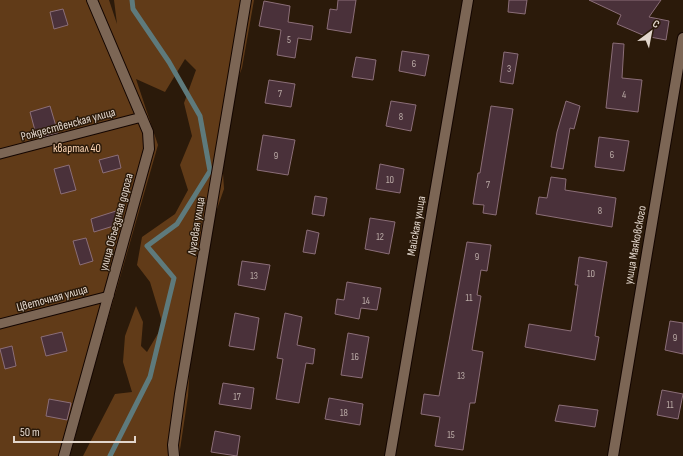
<svg xmlns="http://www.w3.org/2000/svg" width="683" height="456" font-family="'Sofia Sans Condensed',sans-serif">
	<rect width="100%" height="100%" fill="#2b1a0a"/>
	<polygon fill="#613b18" points="0,0 109,0 117,24 114,0 254,0 242,68 220,124 224,189 196,269 188,396 179,456 83,456 115,394 132,392 123,362 125,336 136,306 143,322 141,346 147,352 163,325 150,282 137,265 142,237 175,214 188,190 180,165 192,136 184,103 196,70 185,59 165,92 136,79 158,145 90,382 70,456 0,456"/>
	<g fill="none" stroke-linecap="round" stroke-linejoin="round">
		<polyline stroke="#5e7a7c" stroke-width="5" points="110,456 150,377 174,278 147,246 177,224 210,171 200,116 169,62 133,9 132,0"/>
	</g>
	<g fill="#4a313a" stroke="#8b6e78">
		<polygon points="338,0 356,0 351,33 327,29 330,9 337,10"/>
		<polygon points="509,0 527,0 525,14 508,12"/>
		<polygon points="589,0 661,0 649,17 669,21 666,40 645,36 617,24 621,15"/>
		<polygon points="264,1 290,6 288,22 313,26 311,40 298,38 295,58 277,55 281,30 259,26"/>
		<polygon points="63,9 68,25 54,29 50,12"/>
		<polygon points="613,43 624,44 622,78 642,80 638,112 606,108"/>
		<polygon points="402,51 429,55 425,76 399,71"/>
		<polygon points="504,52 518,54 513,84 500,82"/>
		<polygon points="356,57 376,60 373,80 352,77"/>
		<polygon points="269,80 295,84 291,107 265,103"/>
		<polygon points="391,101 416,105 411,131 386,126"/>
		<polygon points="566,101 580,106 574,129 570,128 563,169 551,167 557,132"/>
		<polygon points="50,106 58,133 37,138 30,112"/>
		<polygon points="491,106 513,109 496,215 483,213 484,205 473,204 478,173 480,173"/>
		<polygon points="263,135 295,140 288,175 257,170"/>
		<polygon points="599,137 629,141 624,171 595,167"/>
		<polygon points="118,155 121,168 103,173 99,160"/>
		<polygon points="380,164 404,169 400,193 376,189"/>
		<polygon points="69,165 76,190 61,194 54,169"/>
		<polygon points="551,177 566,179 565,190 616,198 612,227 536,214 539,197 547,198"/>
		<polygon points="315,196 327,198 324,216 312,214"/>
		<polygon points="116,211 120,224 94,232 91,219"/>
		<polygon points="370,218 395,222 389,254 365,249"/>
		<polygon points="307,230 319,233 315,254 303,252"/>
		<polygon points="86,238 93,261 80,265 73,241"/>
		<polygon points="467,242 491,245 487,271 481,270 477,295 481,296 472,350 483,352 475,403 470,403 463,450 435,446 440,417 421,414 424,394 439,396"/>
		<polygon points="579,257 607,262 595,336 599,337 595,360 525,347 529,324 571,331 578,285 575,285"/>
		<polygon points="242,261 270,265 265,290 238,285"/>
		<polygon points="347,282 381,288 377,310 361,308 359,319 335,314 337,299 344,300"/>
		<polygon points="235,313 259,318 254,350 229,346"/>
		<polygon points="285,313 302,317 297,345 315,349 313,364 306,363 299,403 276,399 283,359 277,358"/>
		<polygon points="670,321 683,323 683,354 665,350"/>
		<polygon points="62,332 67,351 46,356 41,337"/>
		<polygon points="348,333 369,337 362,378 341,375"/>
		<polygon points="12,346 16,366 5,369 0,349"/>
		<polygon points="223,383 254,388 251,409 219,404"/>
		<polygon points="662,390 683,394 678,419 657,415"/>
		<polygon points="329,398 363,404 360,425 325,419"/>
		<polygon points="49,399 71,403 67,420 46,416"/>
		<polygon points="559,405 598,410 595,427 555,421"/>
		<polygon points="215,431 240,436 237,456 211,452"/>
	</g>
	<g fill="none" stroke-linecap="round" stroke-linejoin="round">
		<g stroke="#130500" stroke-width="11">
			<g id="lane">
				<polyline points="0,154 142,117"/>
				<polyline points="0,324 109,296"/>
			</g>
		</g>
		<g stroke="#130500" stroke-width="12">
			<g id="street">
				<polyline points="64,456 149,149 148,132 92,0"/>
				<polyline points="174,456 173,445 180,394 246,0"/>
				<polyline points="390,456 468,0"/>
				<polyline points="613,456 683,38"/>
			</g>
		</g>
		<use href="#lane" stroke="#7c6655" stroke-width="9"/>
		<use href="#street" stroke="#7c6655" stroke-width="10"/>
	</g>
	<g text-anchor="middle" stroke-width="3" stroke-linejoin="round" paint-order="stroke">
		<g font-size="10" fill="#bcada8">
			<text x="289" y="43">5</text>
			<text x="414" y="67">6</text>
			<text x="509" y="72">3</text>
			<text x="280" y="97">7</text>
			<text x="624" y="98">4</text>
			<text x="401" y="120">8</text>
			<text x="612" y="158">6</text>
			<text x="276" y="159">9</text>
			<text x="390" y="183">10</text>
			<text x="488" y="188">7</text>
			<text x="600" y="214">8</text>
			<text x="380" y="240">12</text>
			<text x="477" y="260">9</text>
			<text x="591" y="277">10</text>
			<text x="254" y="279">13</text>
			<text x="469" y="301">11</text>
			<text x="366" y="304">14</text>
			<text x="675" y="341">9</text>
			<text x="355" y="360">16</text>
			<text x="461" y="379">13</text>
			<text x="237" y="400">17</text>
			<text x="670" y="408">11</text>
			<text x="344" y="416">18</text>
			<text x="451" y="438">15</text>
		</g>
		<g font-size="12" fill="#e2d6cc" stroke="#2b1a0a">
			<text transform="translate(68 124) rotate(-15)" y="4">Рождественская улица</text>
			<text transform="translate(116 222) rotate(-75)" y="4">улица Объездная дорога</text>
			<text transform="translate(196 226) rotate(-81)" y="4">Луговая улица</text>
			<text transform="translate(416 226) rotate(-80)" y="4">Майская улица</text>
			<text transform="translate(635 245) rotate(-80)" y="4">улица Маяковского</text>
			<text transform="translate(52 298) rotate(-15)" y="4">Цветочная улица</text>
		</g>
		<g font-size="12" fill="#fed6b5" stroke="#2b1a0a">
			<text x="77" y="152">квартал 40</text>
		</g>
	</g>
	<g transform="translate(651 32) rotate(32)" stroke="#2b1a0a" stroke-width="3" paint-order="stroke">
	<path d="M0-3L7 15L0 10L-7 15Z" fill="#e2d6cc"/>
	<text y="-6" font-size="11" font-weight="bold" text-anchor="middle" fill="#e2d6cc">С</text>
	</g>
	<path d="M14 436v6h121v-6" fill="none" stroke="#e2d6cc" stroke-width="2"/>
	<text x="20" y="436" font-size="12" fill="#e2d6cc" stroke="#2b1a0a" stroke-width="3" paint-order="stroke">50 m</text>
</svg>
